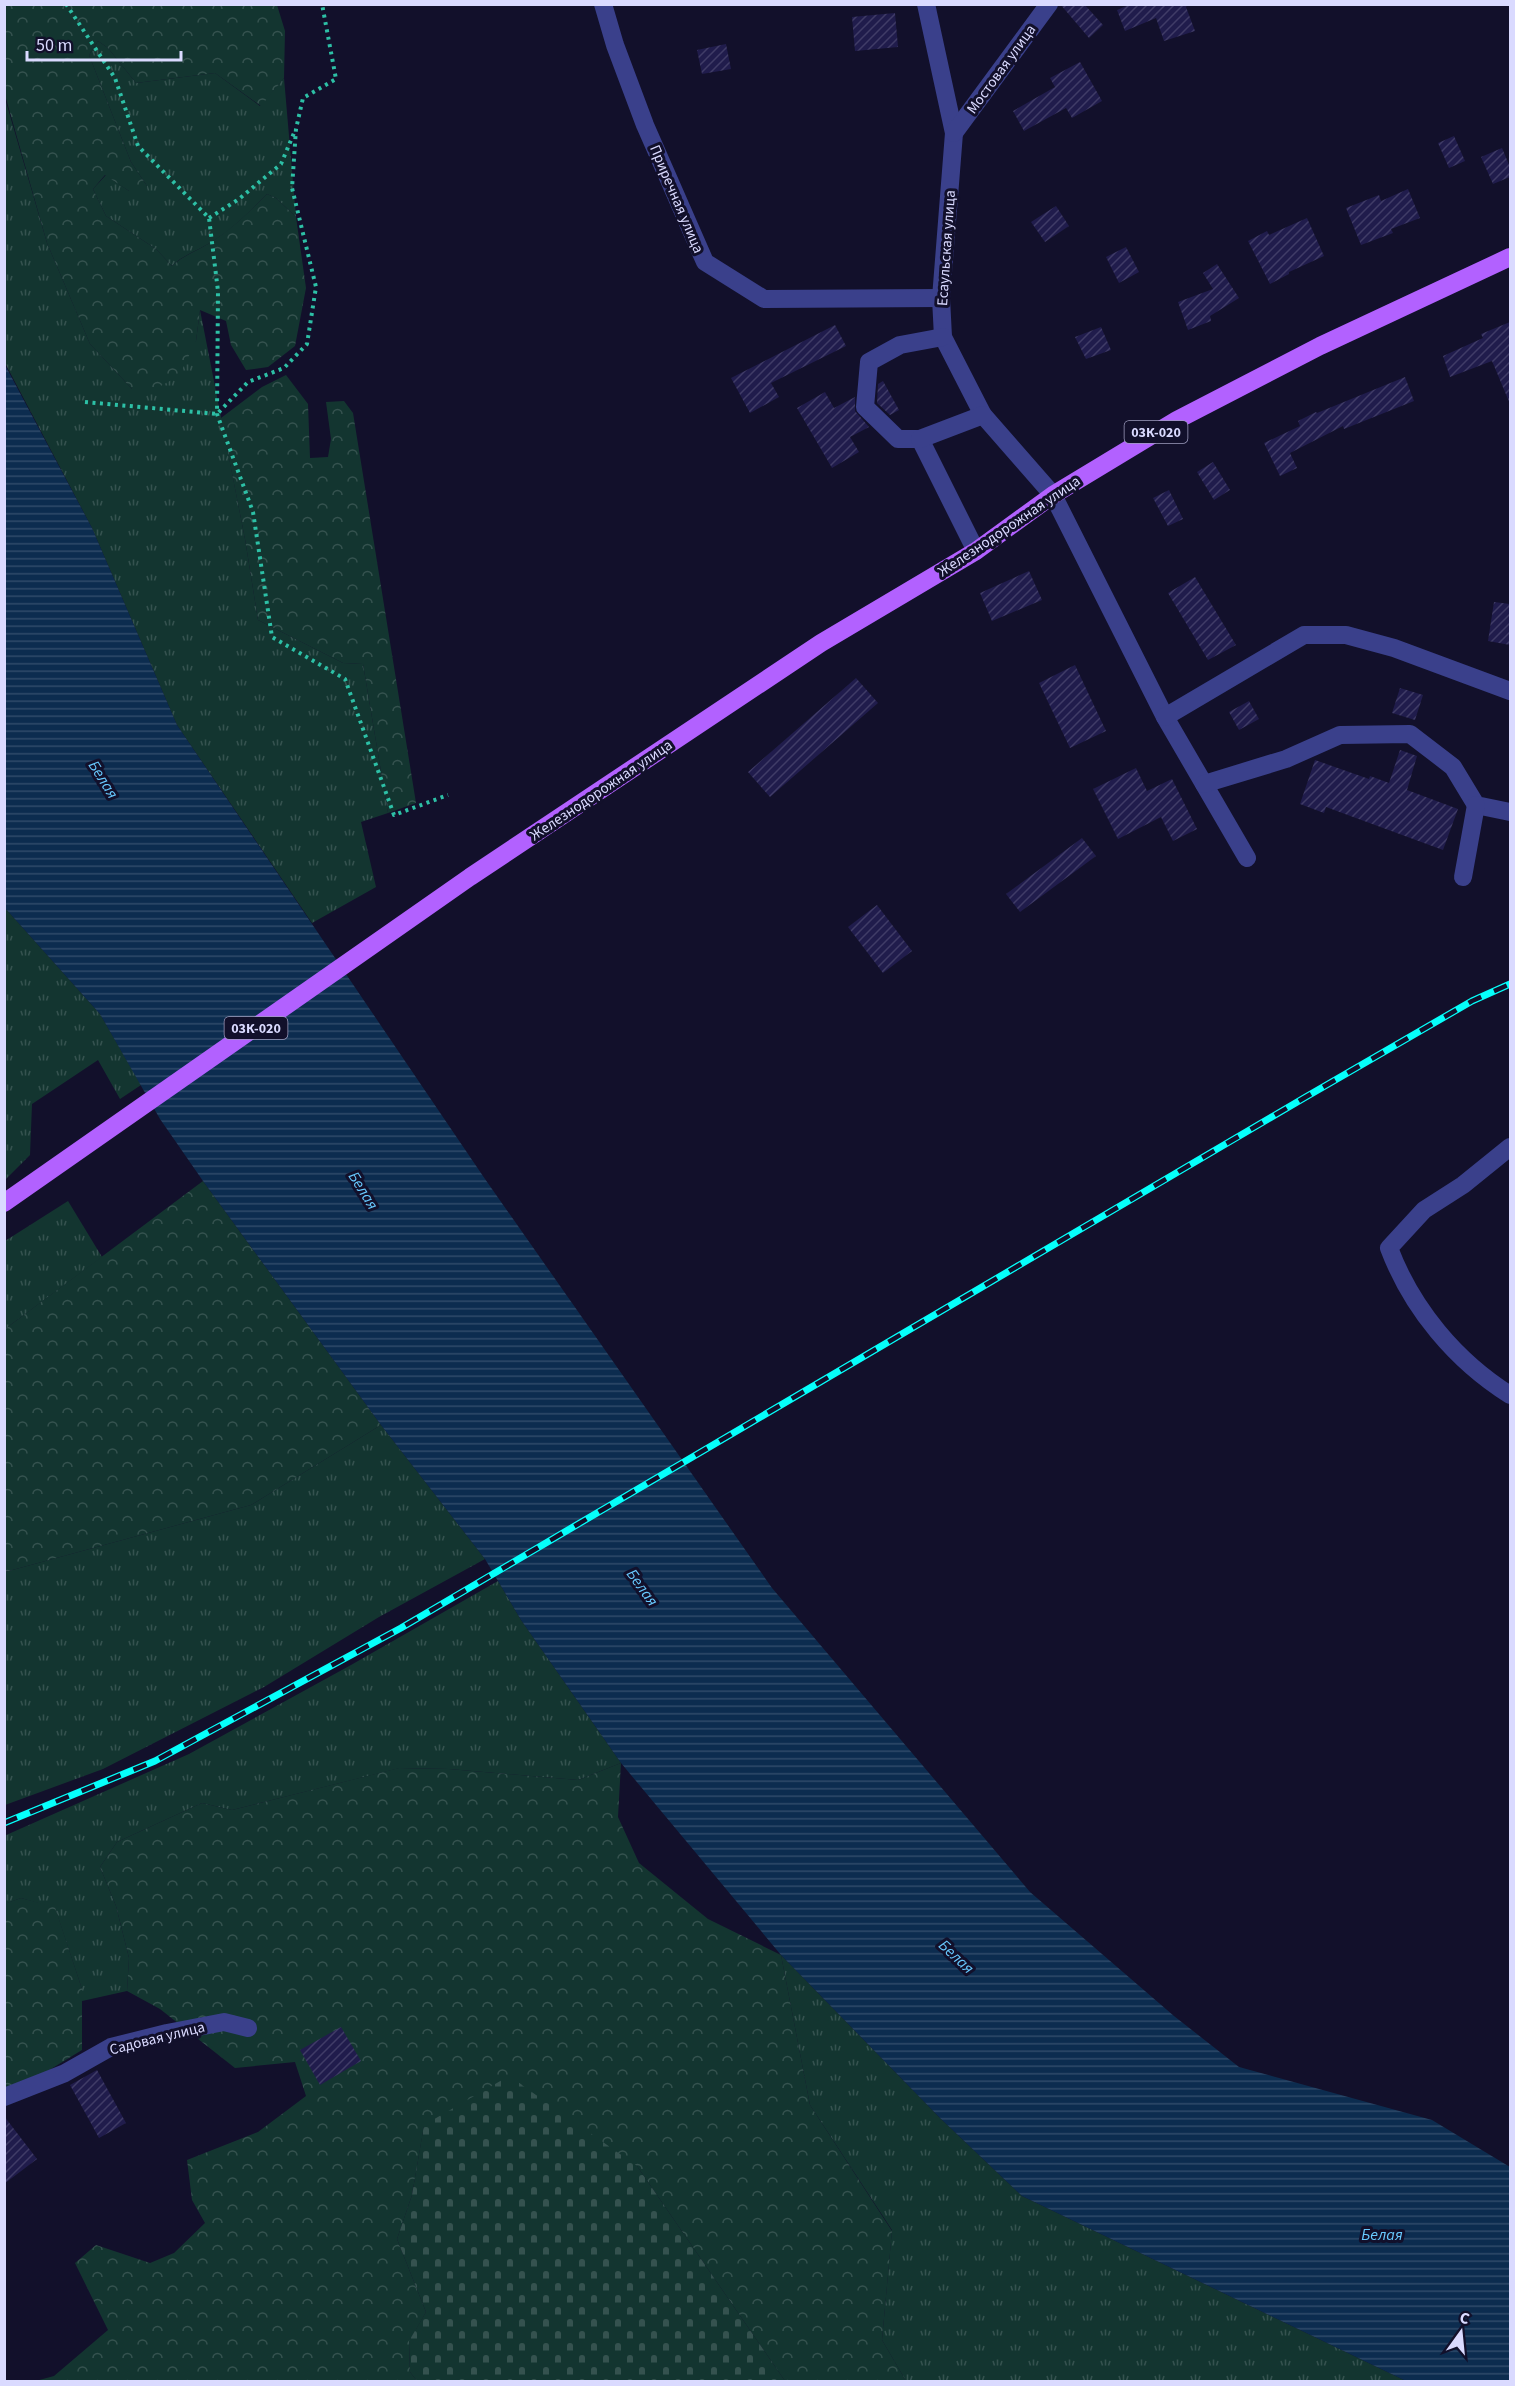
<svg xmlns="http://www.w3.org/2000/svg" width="1515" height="2386" font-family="'Source Sans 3',sans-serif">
	<defs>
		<pattern id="grass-tufts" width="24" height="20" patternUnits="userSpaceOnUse" patternTransform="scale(1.5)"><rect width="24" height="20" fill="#133530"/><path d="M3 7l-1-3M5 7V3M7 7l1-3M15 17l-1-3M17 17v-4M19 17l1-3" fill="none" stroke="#35524f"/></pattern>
		<pattern id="forest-crowns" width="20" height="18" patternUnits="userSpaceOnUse" patternTransform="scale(1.5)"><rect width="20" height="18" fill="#133530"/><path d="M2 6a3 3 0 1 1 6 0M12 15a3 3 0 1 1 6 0" fill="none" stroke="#35524f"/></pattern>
		<pattern id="cemetery-stones" width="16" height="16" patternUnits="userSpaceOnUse" patternTransform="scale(1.5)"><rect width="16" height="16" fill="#133530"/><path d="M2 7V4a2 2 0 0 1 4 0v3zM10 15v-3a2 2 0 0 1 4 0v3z" fill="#35524f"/></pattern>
		<pattern id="water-rules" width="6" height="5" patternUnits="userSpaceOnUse" patternTransform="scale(1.5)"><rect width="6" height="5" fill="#0c2c4f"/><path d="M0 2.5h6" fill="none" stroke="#2f4a69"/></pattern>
		<pattern id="building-hatch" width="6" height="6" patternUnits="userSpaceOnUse" patternTransform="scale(1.5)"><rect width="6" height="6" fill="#201c4c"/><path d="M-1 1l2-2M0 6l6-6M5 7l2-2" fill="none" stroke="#403c67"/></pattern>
	</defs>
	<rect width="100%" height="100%" fill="#12102b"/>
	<g fill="url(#grass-tufts)">
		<path d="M98 41 108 48 136 83 215 73 260 106 284 78 296 217 276 198 267 194C249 212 231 231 208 244 195 252 183 255 172 266L156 249 106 216 93 189 106 175 129 191 147 186 131 162 89 55Z"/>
		<polygon points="4,95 47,243 90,344 132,389 196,341 200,310 245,539 258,620 343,663 363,664 388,813 361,822 376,887 312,923 177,725 92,528 5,363"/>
		<polygon points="5,908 100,1014 141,1085 120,1099 98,1060 32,1104 30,1155 5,1180"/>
		<polygon points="68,1201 102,1257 5,1329 5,1241"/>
		<polygon points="381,1425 485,1559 379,1617 264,1687 103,1769 5,1805 5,1572 251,1505"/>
		<polygon points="498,1581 521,1620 621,1763 578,1780 449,1769 400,1768 232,1810 202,1803 117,1842 100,1867 116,1906 129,1958 127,1991 82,2001 82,1989 55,1908 21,1898 5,1904 4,1836 189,1754 351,1665"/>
		<polygon points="781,1955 940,2118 1022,2196 1406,2381 906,2381 882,2340 892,2230 810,2105"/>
	</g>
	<g fill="url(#forest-crowns)">
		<path d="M5 4 277 5 285 31 284 78 261 106 215 73 136 83 108 48 98 41 89 55 131 162 147 186 148 200 129 191 105 175 93 189 106 216 156 249 172 266C184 255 195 252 208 244 231 230 249 212 267 194L276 198 296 217 306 288 295 346 268 367 246 370 231 345 226 321 200 310 196 341 179 376 157 388 132 389 90 344 47 243 5 95Z"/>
		<polygon points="286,375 308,404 310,458 328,457 331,439 326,402 344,401 353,413 416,803 388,813 363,664 343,663 258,620 245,539 221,418 262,387"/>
		<polygon points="203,1181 381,1425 251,1505 5,1572 5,1329"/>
		<polygon points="621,1763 618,1817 639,1863 708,1919 781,1955 810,2105 892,2231 882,2340 906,2381 785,2381 637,2166 424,2126 412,2195 397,2239 426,2312 409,2342 410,2372 417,2381 32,2382 54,2376 108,2330 75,2263 96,2245 150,2263 174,2253 205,2223 192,2200 187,2160 258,2132 306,2096 295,2062 235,2068 160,2009 127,1991 129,1958 116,1906 100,1867 117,1842 202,1803 232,1810 399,1768 449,1769 578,1780"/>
		<polygon points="21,1898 55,1907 82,1989 82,2050 46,2072 4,2088 4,1904"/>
	</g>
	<polygon fill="url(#cemetery-stones)" points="509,2076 637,2166 785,2381 417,2381 410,2372 409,2341 426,2312 397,2239 412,2195 424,2125"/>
	<polygon fill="url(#water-rules)" points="4,363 92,528 177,725 485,1179 772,1588 1030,1892 1174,2016 1239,2067 1432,2120 1510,2167 1510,2381 1406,2381 1022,2196 940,2118 781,1955 621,1763 521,1620 485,1559 381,1425 203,1181 160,1119 100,1014 5,908"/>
	<g fill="url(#building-hatch)">
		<polygon points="1060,4 1084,4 1103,25 1089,38"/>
		<polygon points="1131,4 1188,4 1186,7 1195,31 1164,41 1156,18 1125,31 1117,10"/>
		<polygon points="895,13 898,47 855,51 852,17"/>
		<polygon points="726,44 731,69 702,74 697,50"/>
		<polygon points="1080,62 1102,101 1072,118 1066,108 1024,131 1013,111 1055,87 1050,78"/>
		<polygon points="1454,136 1465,161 1449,168 1438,143"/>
		<polygon points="1502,148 1510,167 1510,177 1493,184 1481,157"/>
		<polygon points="1408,189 1420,218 1391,229 1393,233 1361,245 1346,208 1379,195 1381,201"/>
		<polygon points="1056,206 1069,226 1045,242 1031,222"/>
		<polygon points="1307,218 1324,256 1289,272 1289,274 1270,284 1248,241 1267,231 1269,235"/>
		<polygon points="1126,247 1139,272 1119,283 1106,257"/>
		<polygon points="1217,264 1239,298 1210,316 1211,321 1188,330 1178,302 1213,289 1203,273"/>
		<polygon points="1510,322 1510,404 1492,361 1450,377 1443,356 1483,338 1481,334"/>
		<polygon points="835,325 846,346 771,383 779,397 750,413 731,378"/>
		<polygon points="1101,327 1111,350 1086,359 1075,337"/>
		<polygon points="1405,377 1414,401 1344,429 1343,426 1290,453 1297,468 1280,476 1264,443 1300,426 1298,421 1316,412 1317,413"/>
		<polygon points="883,381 899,410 890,415 877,403 878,384"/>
		<polygon points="825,392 834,408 855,397 855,411 869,427 850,437 859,452 832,468 797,408"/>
		<polygon points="1213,462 1230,490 1214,500 1197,472"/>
		<polygon points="1169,490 1183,519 1168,526 1153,498"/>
		<polygon points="1029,571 1042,600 992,621 980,593"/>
		<polygon points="1195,577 1236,645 1208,660 1168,593"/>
		<polygon points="1494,602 1510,604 1510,645 1488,641"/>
		<polygon points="1075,665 1106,731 1070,748 1039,683"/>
		<polygon points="856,678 878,703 770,797 748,772"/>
		<polygon points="1400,688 1423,695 1415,720 1392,713"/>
		<polygon points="1249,701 1259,719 1239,730 1229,712"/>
		<polygon points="1400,750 1417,756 1407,790 1458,809 1443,850 1326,807 1324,813 1300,804 1315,760 1369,779 1370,776 1389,783"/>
		<polygon points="1136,768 1147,791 1172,779 1197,829 1173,841 1161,817 1118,839 1093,789"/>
		<polygon points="1082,838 1096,856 1020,912 1006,894"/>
		<polygon points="877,905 912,951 883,973 848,927"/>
		<polygon points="341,2027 361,2061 320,2085 300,2050"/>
		<polygon points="97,2070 126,2123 99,2138 70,2085"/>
		<polygon points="4,2116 37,2159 4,2184"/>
	</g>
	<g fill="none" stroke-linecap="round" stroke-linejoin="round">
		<g stroke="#2dc0a6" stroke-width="4" stroke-dasharray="3 4.5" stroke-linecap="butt">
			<polyline points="66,4 115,78 138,146 209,218 218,291 217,414 253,512 272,637 345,679 394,815 448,795"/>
			<polyline points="209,218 239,199 281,164 294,133"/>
			<polyline points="85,402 217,414 248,382 284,368 307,344 316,287 292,188 296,129 303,98 336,79 322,4"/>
		</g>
		<g stroke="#3a408b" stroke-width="18">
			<polyline points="603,4 615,45 645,125 705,262 764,299 941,298"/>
			<polyline points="926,4 954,133 941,298 943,337 983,415 1053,495 1165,717 1247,858"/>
			<polyline points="954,133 1049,4"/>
			<polyline points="943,337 900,345 869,362 865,407 898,439 920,439 976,551"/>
			<polyline points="920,439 983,415"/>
			<polyline points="1165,717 1304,635 1346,635 1394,648 1510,691"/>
			<polyline points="1204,784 1286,759 1340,735 1410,734 1453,767 1476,805 1510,812"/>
			<polyline points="1463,877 1476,805"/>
			<path d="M1510 1147 1463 1185 1424 1210 1389 1248C1412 1309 1456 1361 1510 1395"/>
			<polyline points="4,2097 65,2073 111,2047 167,2033 224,2022 248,2028"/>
		</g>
		<polyline stroke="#b261ff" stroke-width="18" points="4,1203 470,877 821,643 976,551 1053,495 1177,420 1320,346 1510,257"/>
		<g stroke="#06fffb" stroke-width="7">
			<polyline id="rail" points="4,1823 155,1761 401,1628 1304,1098 1472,1001 1510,984"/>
		</g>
		<use href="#rail" stroke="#12102b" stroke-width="4.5" stroke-dasharray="14" stroke-linecap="butt"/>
	</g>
	<g text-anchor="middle" stroke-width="6" stroke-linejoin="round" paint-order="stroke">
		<g fill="#12102b" stroke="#9e9dbf" stroke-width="1.5">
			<rect x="1124.5" y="421" width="63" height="22" rx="4.5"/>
			<rect x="224.5" y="1017" width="63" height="22" rx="4.5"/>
		</g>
		<g font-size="14" font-weight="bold" fill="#dadaff">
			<text x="1156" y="437">03К-020</text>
			<text x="256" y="1033">03К-020</text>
		</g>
		<g font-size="15" fill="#dadaff" stroke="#12102b">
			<text transform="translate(1001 69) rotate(-54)" y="5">Мостовая улица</text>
			<text transform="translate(677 199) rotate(67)" y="5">Приречная улица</text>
			<text transform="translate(946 248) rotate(-86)" y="5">Есаульская улица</text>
			<text transform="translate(1009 526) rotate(-34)" y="5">Железнодорожная улица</text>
			<text transform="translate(601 790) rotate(-34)" y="5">Железнодорожная улица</text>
			<text transform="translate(157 2038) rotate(-14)" y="5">Садовая улица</text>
		</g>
		<g font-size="16" font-style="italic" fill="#68caff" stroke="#12102b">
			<text transform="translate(104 779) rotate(58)" y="6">Белая</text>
			<text transform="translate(364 1190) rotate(58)" y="6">Белая</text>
			<text transform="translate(643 1587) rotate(54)" y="6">Белая</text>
			<text transform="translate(957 1956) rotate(43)" y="6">Белая</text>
			<text x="1382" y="2240">Белая</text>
		</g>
	</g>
	<rect width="1515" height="2386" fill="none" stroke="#dadaff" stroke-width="12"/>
	<g transform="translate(1461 2332) rotate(15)" stroke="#12102b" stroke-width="4.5" paint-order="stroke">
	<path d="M0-4.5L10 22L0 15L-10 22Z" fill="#dadaff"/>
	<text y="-9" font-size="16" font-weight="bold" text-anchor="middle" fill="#dadaff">С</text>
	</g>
	<path d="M27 51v9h154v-9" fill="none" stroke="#dadaff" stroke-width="3"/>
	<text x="36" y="51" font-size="18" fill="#dadaff" stroke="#12102b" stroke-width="4.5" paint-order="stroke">50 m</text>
</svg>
